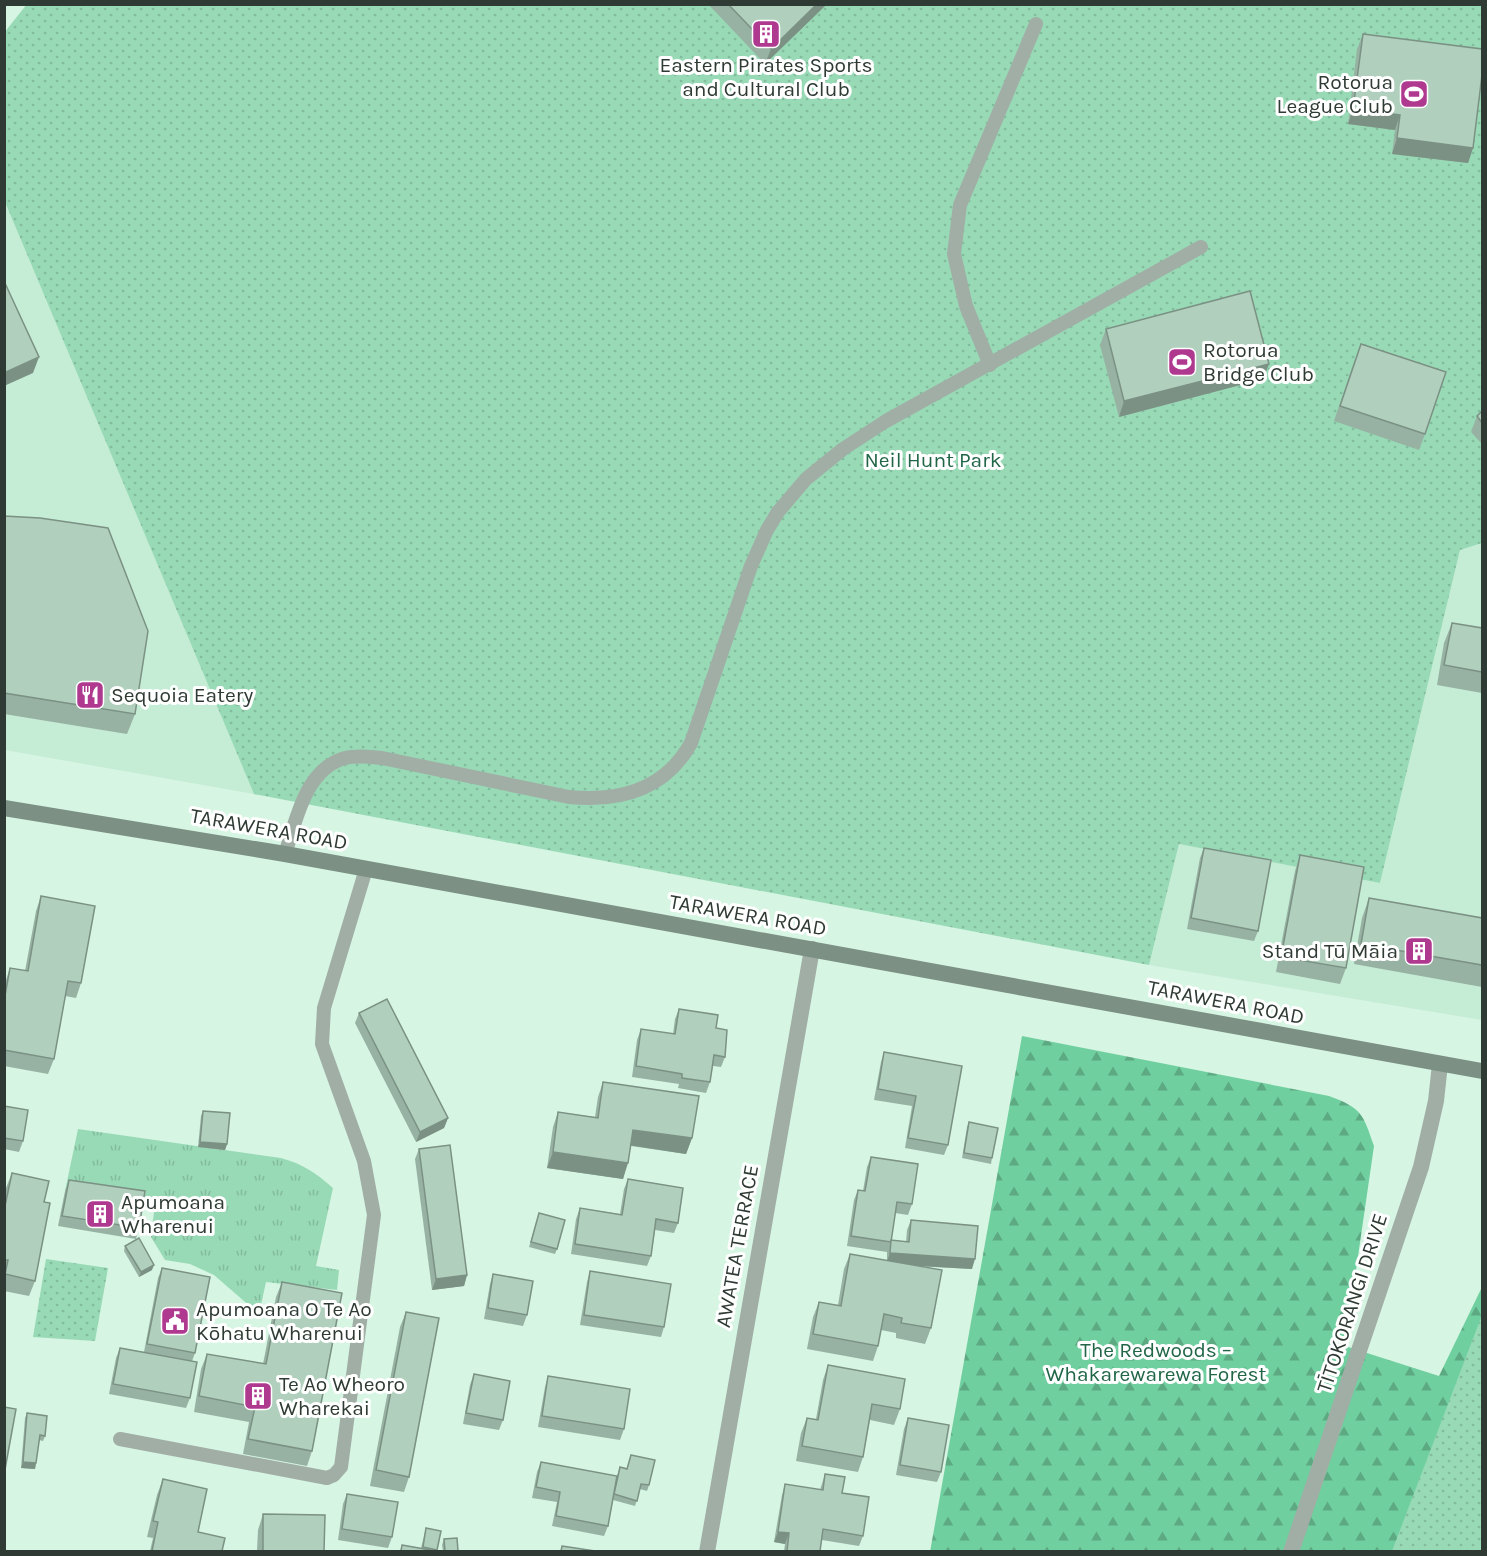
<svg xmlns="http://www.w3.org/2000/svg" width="1487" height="1556" font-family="Karla,sans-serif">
	<defs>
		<pattern id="grass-tufts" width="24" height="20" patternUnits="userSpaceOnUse" patternTransform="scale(1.5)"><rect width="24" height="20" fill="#98dab6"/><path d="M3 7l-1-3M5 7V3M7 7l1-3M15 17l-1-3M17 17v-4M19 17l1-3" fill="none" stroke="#83bc9d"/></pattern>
		<pattern id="forest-firs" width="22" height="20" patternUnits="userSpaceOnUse" patternTransform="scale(1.5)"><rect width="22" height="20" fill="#70cf9f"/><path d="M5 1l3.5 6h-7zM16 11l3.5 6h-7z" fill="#5ca982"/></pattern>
		<pattern id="park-dots" width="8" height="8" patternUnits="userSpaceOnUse" patternTransform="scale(1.5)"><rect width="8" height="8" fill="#98dab6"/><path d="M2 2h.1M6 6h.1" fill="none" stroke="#83bc9d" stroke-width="1.8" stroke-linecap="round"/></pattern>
	</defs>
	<rect width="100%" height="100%" fill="#d6f5e3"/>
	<g fill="#c5ecd5">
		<polygon points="5,202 254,794 5,750"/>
		<polygon points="1482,543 1482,1020 1149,965 1179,844 1380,883 1460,550"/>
	</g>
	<path fill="url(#grass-tufts)" d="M78 1129 281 1158C303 1164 316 1173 333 1188L316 1266 339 1270 337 1290 266 1282 259 1314 214 1275 190 1264 165 1260 151 1237 155 1204 65 1191Z"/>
	<path fill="url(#forest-firs)" d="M1022 1036 1329 1096C1362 1108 1363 1114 1374 1146L1345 1346 1439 1376 1482 1287V1551L930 1552Z"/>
	<g fill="url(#park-dots)">
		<polygon points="27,4 1482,5 1482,543 1460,550 1380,883 1179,844 1149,965 254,794 5,202 4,33"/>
		<polygon points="46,1259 108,1268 95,1341 33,1337"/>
		<polygon points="1482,1315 1482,1551 1392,1551"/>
	</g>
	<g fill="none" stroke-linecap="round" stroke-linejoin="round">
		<g stroke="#a1aea6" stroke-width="14">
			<polyline points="990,365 966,306 954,254 960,205 1036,24"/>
			<path d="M285 854C296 821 305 769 345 758 357 755 370 757 382 758L569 797C620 802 665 790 691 743L751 566 767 530 778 512 806 479 843 449 886 421 1201 247"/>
			<polyline points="120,1439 327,1478 334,1475 341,1467 374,1215 364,1161 322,1044 324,1008 366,869"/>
		</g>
		<g stroke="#a1aea6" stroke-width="16">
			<polyline points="707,1552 812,949"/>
			<polyline points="1291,1552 1421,1167 1436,1101 1440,1064"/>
		</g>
		<polyline stroke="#7c9084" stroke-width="16" points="4,808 285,854 1482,1071"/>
	</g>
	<g fill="#97b2a3">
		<polygon points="708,4 827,4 765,64"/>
		<polygon points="1363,34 1473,148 1468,163 1392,154 1395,130 1348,124 1357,49"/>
		<polygon points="1106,329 1269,364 1263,379 1119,417 1100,345"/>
		<polygon points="1355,359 1425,434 1419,450 1334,421"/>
		<polygon points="1482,411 1482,444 1471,432 1477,416"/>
		<polygon points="4,516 135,714 127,734 4,714"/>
		<polygon points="1452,623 1482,628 1482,693 1437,685 1444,643"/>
		<polygon points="1204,848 1258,931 1254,941 1187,929 1200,858"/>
		<polygon points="1300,855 1346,968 1340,984 1276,972 1295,871"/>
		<polygon points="41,896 81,983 76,998 65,996 54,1059 48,1074 4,1066 5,983 10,968 25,971 36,911"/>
		<polygon points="1369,898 1482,918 1482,987 1354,964 1362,918"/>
		<polygon points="679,1009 716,1028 725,1057 721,1067 713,1066 710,1082 706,1093 678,1088 679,1084 632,1077 637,1040 641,1029 673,1034 675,1019"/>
		<polygon points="359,1013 448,1118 444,1128 416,1142 355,1023"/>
		<polygon points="884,1052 962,1066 948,1145 944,1155 905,1148 912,1106 874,1100 881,1062"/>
		<polygon points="603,1082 692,1138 686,1154 631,1146 623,1179 547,1168 553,1127 558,1112 595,1117 598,1097"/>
		<polygon points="4,1106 23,1141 19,1152 4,1149"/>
		<polygon points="203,1111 227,1144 225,1150 198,1147 201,1116"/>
		<polygon points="969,1122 992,1158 991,1164 962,1158 967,1127"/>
		<polygon points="419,1149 467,1275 464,1286 432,1290 415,1159"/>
		<polygon points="871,1157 912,1204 908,1215 895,1213 891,1240 906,1242 907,1230 911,1220 972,1269 915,1266 931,1328 925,1344 896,1338 896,1333 881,1330 878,1346 873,1361 807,1349 813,1317 819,1302 838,1305 844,1269 850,1254 887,1261 887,1252 847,1246 854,1200 858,1190 863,1191 867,1167"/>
		<polygon points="12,1173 44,1202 35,1281 29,1296 4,1291 4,1197 6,1188"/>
		<polygon points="628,1179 678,1223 674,1233 655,1230 651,1256 647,1266 571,1254 576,1219 580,1208 620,1214 624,1189"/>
		<polygon points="69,1180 139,1228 136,1239 58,1226 65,1191"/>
		<polygon points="539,1213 557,1249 555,1254 529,1247"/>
		<polygon points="125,1246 152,1270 139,1277 124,1251"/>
		<polygon points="162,1268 195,1353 192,1361 190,1398 186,1408 109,1394 116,1358 120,1348 144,1352 158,1278"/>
		<polygon points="590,1271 664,1327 661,1337 580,1325 587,1282"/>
		<polygon points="493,1274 527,1315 523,1326 484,1319 490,1284"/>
		<polygon points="282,1282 312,1451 307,1466 243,1454 249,1422 194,1412 201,1369 207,1354 263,1364 276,1297"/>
		<polygon points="406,1312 409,1477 404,1492 370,1486 400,1327"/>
		<polygon points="828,1365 900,1409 894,1425 870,1420 863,1457 858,1472 796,1461 801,1433 807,1418 816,1419 823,1380"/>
		<polygon points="474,1374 503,1420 499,1430 463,1424 470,1385"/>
		<polygon points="548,1376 624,1429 620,1440 538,1427 545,1387"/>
		<polygon points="27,1413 45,1436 43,1441 39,1440 35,1469 21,1468 25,1418"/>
		<polygon points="908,1418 941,1472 937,1482 896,1475 904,1429"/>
		<polygon points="631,1455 649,1485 647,1491 640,1489 635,1506 613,1500 608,1526 604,1536 552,1526 557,1502 532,1498 537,1472 541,1462 617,1476 620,1467 627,1468"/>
		<polygon points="825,1474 842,1493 863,1536 859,1546 822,1540 820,1551 784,1551 785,1544 774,1542 782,1495 785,1484 820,1490"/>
		<polygon points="163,1479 198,1532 222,1551 150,1551 153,1538 147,1537 157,1495"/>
		<polygon points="347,1494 392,1537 388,1548 338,1540 343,1504"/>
		<polygon points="263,1514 324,1551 257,1551 258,1530"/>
		<polygon points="426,1528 441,1531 436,1551 400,1551 402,1545 421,1548"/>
		<polygon points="444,1539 458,1551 443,1551 442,1545"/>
	</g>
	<g fill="#7b9184">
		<polygon points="817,4 827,4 765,64 771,49"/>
		<polygon points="1353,109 1400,115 1395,130 1348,124"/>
		<polygon points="1397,138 1473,148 1468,163 1392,154"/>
		<polygon points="39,357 33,373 4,386 4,373"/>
		<polygon points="1269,364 1263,379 1119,417 1124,401"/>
		<polygon points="448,1118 444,1128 416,1142 420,1132"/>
		<polygon points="633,1130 692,1138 686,1154 628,1145"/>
		<polygon points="200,1142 227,1144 225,1150 198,1147"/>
		<polygon points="553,1152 628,1163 623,1179 547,1168"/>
		<polygon points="890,1253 975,1259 972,1269 886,1264"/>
		<polygon points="154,1265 152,1270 139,1277 141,1272"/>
		<polygon points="467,1275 464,1286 432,1290 436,1279"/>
		<polygon points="23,1462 36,1463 35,1469 21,1468"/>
		<polygon points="778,1532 789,1533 785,1544 774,1542"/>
	</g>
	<g fill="#b0cfbd" stroke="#7b9184" stroke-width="1.5">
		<polygon points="728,4 817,4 771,49"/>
		<polygon points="1363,34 1482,49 1482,75 1473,148 1397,138 1400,115 1353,109"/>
		<polygon points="4,281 39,357 4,373"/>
		<polygon points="1250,291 1269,364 1124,401 1106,329"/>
		<polygon points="1361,344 1446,372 1425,434 1340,406"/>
		<polygon points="1482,411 1482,423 1477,416"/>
		<polygon points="4,516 40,518 108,528 148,631 135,714 4,693"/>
		<polygon points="1452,623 1482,628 1482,672 1444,665"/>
		<polygon points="1204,848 1271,860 1258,931 1191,918"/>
		<polygon points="1300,855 1364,867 1346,968 1281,957"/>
		<polygon points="41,896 95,906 81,983 68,981 54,1059 4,1050 4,1001 10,968 28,971"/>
		<polygon points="1369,898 1482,918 1482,965 1361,944"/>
		<polygon points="387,999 448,1118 420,1132 359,1013"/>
		<polygon points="679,1009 718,1015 716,1028 727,1030 725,1057 714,1055 710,1082 682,1078 682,1074 636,1066 641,1029 675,1034"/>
		<polygon points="884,1052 962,1066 948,1145 908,1138 916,1096 878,1089"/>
		<polygon points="603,1082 699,1096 692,1138 633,1130 628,1163 553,1152 558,1112 598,1118"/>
		<polygon points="4,1106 28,1110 23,1141 4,1138"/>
		<polygon points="203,1111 230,1113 227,1144 200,1142"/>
		<polygon points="969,1122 998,1128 992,1158 964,1153"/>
		<polygon points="450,1145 467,1275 436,1279 419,1149"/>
		<polygon points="871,1157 918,1164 912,1204 897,1202 891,1242 851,1236 858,1190 865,1191"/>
		<polygon points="12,1173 49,1181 44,1202 50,1203 35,1281 5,1274 8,1260 4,1260 4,1206 5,1206"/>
		<polygon points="628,1179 683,1188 678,1223 656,1219 651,1256 575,1244 580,1208 622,1215"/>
		<polygon points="69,1180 145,1191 139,1228 62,1216"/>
		<polygon points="539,1213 565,1220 557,1249 531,1242"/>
		<polygon points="911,1220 978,1226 975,1259 890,1253 891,1240 909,1242"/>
		<polygon points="139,1238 154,1265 141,1272 125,1246"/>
		<polygon points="850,1254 942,1270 931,1328 901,1323 902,1318 884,1314 878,1346 813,1334 819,1302 841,1306"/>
		<polygon points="162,1268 210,1277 195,1353 147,1344"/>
		<polygon points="590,1271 671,1284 664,1327 584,1315"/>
		<polygon points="493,1274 533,1281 527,1315 488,1308"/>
		<polygon points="282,1282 342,1293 312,1451 248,1439 255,1407 199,1396 207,1354 266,1364"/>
		<polygon points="406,1312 439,1318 409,1477 376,1470"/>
		<polygon points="120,1348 197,1362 190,1398 113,1384"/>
		<polygon points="828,1365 905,1379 900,1409 872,1404 863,1457 802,1446 807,1418 818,1420"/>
		<polygon points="474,1374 510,1381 503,1420 466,1413"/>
		<polygon points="548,1376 630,1389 624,1429 542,1416"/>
		<polygon points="4,1407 16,1409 4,1475"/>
		<polygon points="27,1413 47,1416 45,1436 40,1435 36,1463 23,1462"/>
		<polygon points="908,1418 949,1425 941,1472 900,1465"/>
		<polygon points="631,1455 655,1460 649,1485 641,1484 637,1501 614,1494 620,1467 627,1469"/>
		<polygon points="541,1462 617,1476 608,1526 556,1516 560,1492 536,1487"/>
		<polygon points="825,1474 845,1477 842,1493 869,1497 863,1536 823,1529 820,1551 787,1551 789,1533 778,1532 785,1484 823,1490"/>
		<polygon points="163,1479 207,1489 198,1532 225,1538 222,1551 152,1551 158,1522 153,1521"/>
		<polygon points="347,1494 398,1502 392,1537 342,1529"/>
		<polygon points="263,1514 325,1515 324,1551 263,1551"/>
		<polygon points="426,1528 441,1531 437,1550 423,1547"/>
		<polygon points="457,1538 458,1551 445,1551 444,1539"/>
		<polygon points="402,1545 430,1550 429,1551 401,1551"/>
		<polygon points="562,1546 595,1551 561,1551"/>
	</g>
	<defs>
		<g id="building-square" transform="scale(1.5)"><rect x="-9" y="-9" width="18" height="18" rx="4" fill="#b03990" stroke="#fff"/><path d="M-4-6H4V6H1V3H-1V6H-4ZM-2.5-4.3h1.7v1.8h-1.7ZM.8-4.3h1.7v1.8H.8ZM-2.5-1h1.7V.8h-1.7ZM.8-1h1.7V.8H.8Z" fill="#fff"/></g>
		<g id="stadium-square" transform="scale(1.5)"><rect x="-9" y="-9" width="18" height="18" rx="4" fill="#b03990" stroke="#fff"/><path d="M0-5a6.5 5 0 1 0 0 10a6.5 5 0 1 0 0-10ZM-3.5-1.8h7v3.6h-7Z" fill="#fff"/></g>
		<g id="restaurant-square" transform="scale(1.5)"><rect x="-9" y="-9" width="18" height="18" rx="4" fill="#b03990" stroke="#fff"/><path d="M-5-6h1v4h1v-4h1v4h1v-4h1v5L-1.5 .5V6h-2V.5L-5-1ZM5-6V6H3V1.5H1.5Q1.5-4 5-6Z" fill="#fff"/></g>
		<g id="civic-square" transform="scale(1.5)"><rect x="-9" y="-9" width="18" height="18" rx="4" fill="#b03990" stroke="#fff"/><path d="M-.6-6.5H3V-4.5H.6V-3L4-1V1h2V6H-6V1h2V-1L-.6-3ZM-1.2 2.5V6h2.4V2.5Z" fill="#fff"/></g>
	</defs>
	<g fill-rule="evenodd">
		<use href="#building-square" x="766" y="34"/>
		<use href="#stadium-square" x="1414" y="94"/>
		<use href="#stadium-square" x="1182" y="362"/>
		<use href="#restaurant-square" x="90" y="695"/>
		<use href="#building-square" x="1419" y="951"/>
		<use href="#building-square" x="100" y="1214"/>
		<use href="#civic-square" x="175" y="1321"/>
		<use href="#building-square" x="258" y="1396"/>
	</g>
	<g text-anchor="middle" stroke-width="6" stroke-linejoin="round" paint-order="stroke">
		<g font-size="21" fill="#2e3a33" stroke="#fff" text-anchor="start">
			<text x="766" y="72" text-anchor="middle">Eastern Pirates Sports<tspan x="766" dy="24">and Cultural Club</tspan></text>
			<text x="1393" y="89" text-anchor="end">Rotorua<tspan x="1393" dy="24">League Club</tspan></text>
			<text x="1203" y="357">Rotorua<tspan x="1203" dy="24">Bridge Club</tspan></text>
			<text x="111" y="702">Sequoia Eatery</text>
			<text x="1398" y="958" text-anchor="end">Stand Tū Māia</text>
			<text x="121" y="1209">Apumoana<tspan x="121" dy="24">Wharenui</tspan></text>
			<text x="196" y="1316">Apumoana O Te Ao<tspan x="196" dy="24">Kōhatu Wharenui</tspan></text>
			<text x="279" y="1391">Te Ao Wheoro<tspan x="279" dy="24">Wharekai</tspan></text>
		</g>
		<g font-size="21" fill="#206647" stroke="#fff">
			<text x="933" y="467">Neil Hunt Park</text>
			<text x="1156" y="1357">The Redwoods –<tspan x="1156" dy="24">Whakarewarewa Forest</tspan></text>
		</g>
		<g font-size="21" fill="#2e3a33" stroke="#fff">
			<text transform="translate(269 829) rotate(10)" y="7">TARAWERA ROAD</text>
			<text transform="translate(748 915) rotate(10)" y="7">TARAWERA ROAD</text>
			<text transform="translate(1226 1002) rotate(11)" y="7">TARAWERA ROAD</text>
			<text transform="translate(737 1246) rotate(-80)" y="7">AWATEA TERRACE</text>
			<text transform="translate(1352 1303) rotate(-72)" y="7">TĪTOKORANGI DRIVE</text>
		</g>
	</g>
	<rect width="1487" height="1556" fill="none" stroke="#2e3a33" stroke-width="12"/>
</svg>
